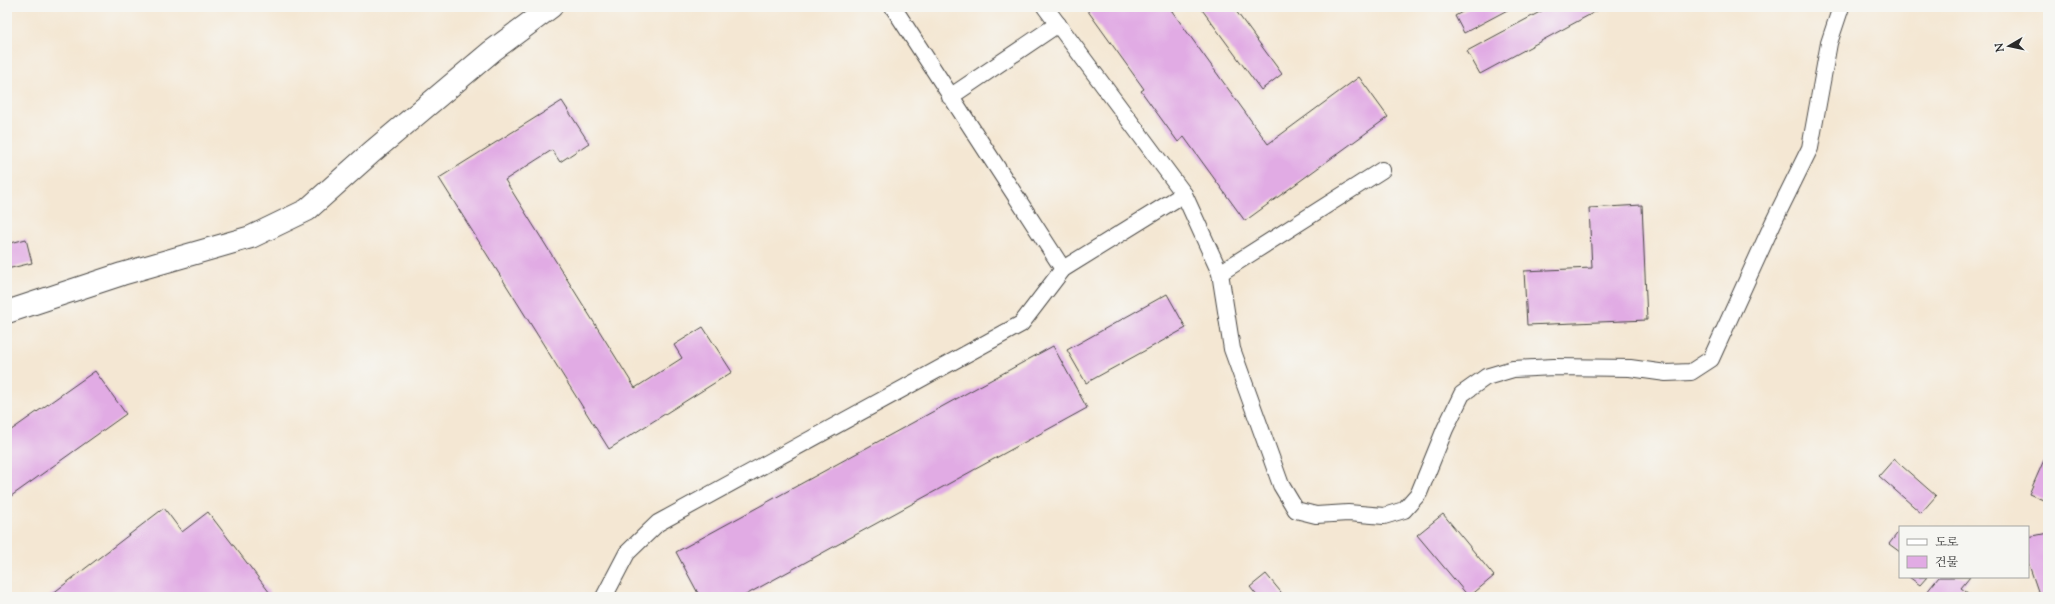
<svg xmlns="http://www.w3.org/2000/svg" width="2055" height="604" font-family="'Sorts Mill Goudy','Noto Serif KR',serif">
	<rect width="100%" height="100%" fill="#f6f6f2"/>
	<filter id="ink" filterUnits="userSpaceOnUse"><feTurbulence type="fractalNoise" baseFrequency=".025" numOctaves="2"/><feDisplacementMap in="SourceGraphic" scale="8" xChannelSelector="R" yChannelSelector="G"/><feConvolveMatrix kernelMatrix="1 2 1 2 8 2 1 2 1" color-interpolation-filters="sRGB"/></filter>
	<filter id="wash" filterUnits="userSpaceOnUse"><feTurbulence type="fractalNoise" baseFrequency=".012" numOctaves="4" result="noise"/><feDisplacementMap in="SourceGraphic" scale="16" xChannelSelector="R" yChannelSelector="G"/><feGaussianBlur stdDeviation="0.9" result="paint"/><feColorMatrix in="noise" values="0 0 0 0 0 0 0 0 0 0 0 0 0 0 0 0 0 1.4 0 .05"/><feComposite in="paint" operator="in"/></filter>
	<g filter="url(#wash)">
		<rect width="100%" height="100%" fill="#f4e7d3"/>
		<g id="blocks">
			<g fill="#e1abe4">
				<polygon points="1085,7 1169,7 1268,144 1359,77 1388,117 1245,221 1184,137 1178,142 1141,91 1144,89"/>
				<polygon points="1200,7 1233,7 1282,74 1261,90"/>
				<polygon points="1471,7 1513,7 1464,33 1455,16"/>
				<polygon points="1549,7 1604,7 1480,74 1467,51"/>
				<polygon points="562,101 589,143 560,162 552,150 505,180 635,388 682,358 674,345 703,327 732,372 609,449 439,178"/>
				<polygon points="1642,205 1647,320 1527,325 1524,271 1592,268 1589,208"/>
				<polygon points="26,239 32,263 7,269 7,244"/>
				<polygon points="1167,294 1186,328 1086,383 1067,350"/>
				<polygon points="1053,346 1087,408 742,597 700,597 676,552"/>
				<polygon points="95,371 126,414 7,499 7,433"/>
				<polygon points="2048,451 2048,502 2029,494"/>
				<polygon points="1894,459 1936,496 1921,513 1879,476"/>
				<polygon points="164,508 182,532 208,512 273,597 48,597"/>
				<polygon points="1443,514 1494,576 1469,597 1417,535"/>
				<polygon points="1900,530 1900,552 1889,544"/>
				<polygon points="2048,533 2048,597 2040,597 2028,562 2028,537"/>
				<polygon points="1266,574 1285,597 1258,597 1250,587"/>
				<polygon points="1909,577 1927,577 1920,585"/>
				<polygon points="1939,577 1970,577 1961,588 1973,597 1930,597 1926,593"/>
			</g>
		</g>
	</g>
	<g filter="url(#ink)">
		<use href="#blocks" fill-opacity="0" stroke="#494744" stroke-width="1"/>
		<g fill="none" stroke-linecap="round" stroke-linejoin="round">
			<g stroke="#494744" stroke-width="18">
				<g id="service">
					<polyline points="893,7 1063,269"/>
					<polyline points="1045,7 1184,194 1220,273 1232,349 1281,485 1296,510 1316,515 1348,513 1384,516 1404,510 1419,493 1445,429 1462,394 1486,377 1513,369 1554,367 1630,368 1666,373 1691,372 1711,359 1773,223 1810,148 1829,43 1841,7"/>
					<polyline points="950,97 1058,24"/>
					<polyline points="1220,273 1382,170"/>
					<polyline points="604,597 627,553 658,523 1021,324 1063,269 1184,194"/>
				</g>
			</g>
			<g stroke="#494744" stroke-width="24">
				<polyline id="minor" points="7,312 122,274 251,237 307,210 372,152 492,51 551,7"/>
			</g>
			<use href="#service" stroke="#fff" stroke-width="16"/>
			<use href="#minor" stroke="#fff" stroke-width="22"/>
		</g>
	</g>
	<rect width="2055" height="604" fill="none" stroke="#f6f6f2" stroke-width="24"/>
	<rect x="1899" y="526" width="130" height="52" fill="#f6f6f2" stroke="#a5a5a2"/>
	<rect x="1907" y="539" width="20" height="6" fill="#ffffff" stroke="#a5a5a2"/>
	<text x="1935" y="546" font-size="12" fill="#2b2b2b">도로</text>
	<rect x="1907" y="556" width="20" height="12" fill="#e1abe4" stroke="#a5a5a2"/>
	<text x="1935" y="566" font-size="12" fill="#2b2b2b">건물</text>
	<g transform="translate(2009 46) rotate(261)" stroke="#f6f6f2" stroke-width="3" paint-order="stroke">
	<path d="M0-3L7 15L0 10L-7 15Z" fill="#2b2b2b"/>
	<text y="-6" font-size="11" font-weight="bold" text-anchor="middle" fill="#2b2b2b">N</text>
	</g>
</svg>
